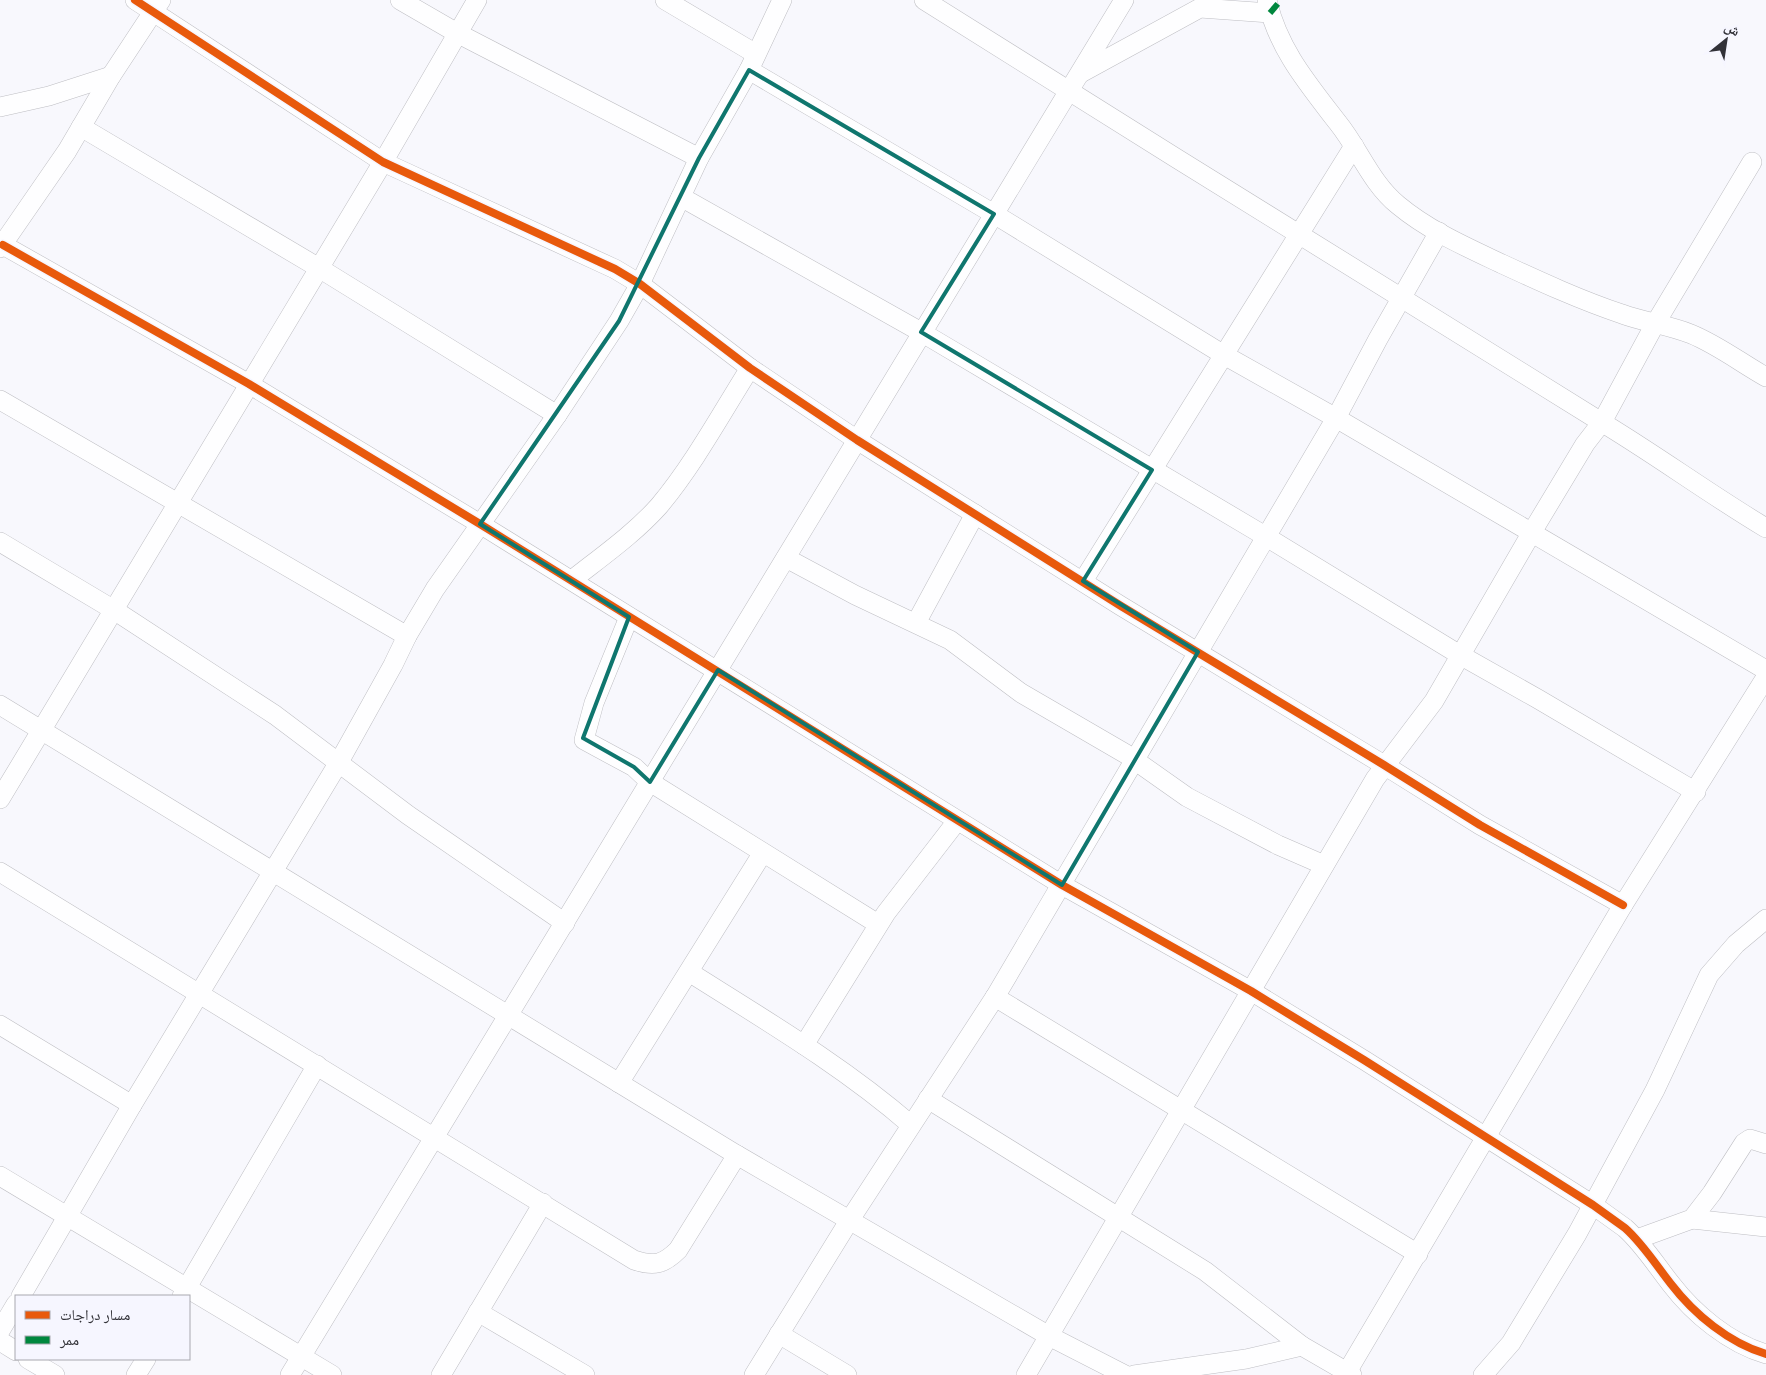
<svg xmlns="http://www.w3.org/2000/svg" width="1766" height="1375" font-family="'Archivo Narrow','Noto Naskh Arabic',sans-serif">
	<rect width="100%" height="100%" fill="#f8f8fd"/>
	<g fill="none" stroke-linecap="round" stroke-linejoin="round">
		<g stroke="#bebec3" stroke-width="20">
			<g id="minor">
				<polyline points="135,0 383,162 615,269 640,284 750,368 857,440 1121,606 1384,765 1480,825 1623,905"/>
				<polyline points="400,0 457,33 699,158"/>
				<polyline points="665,0 756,54"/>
				<path d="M924 0C1148 141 1373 281 1598 420 1655 454 1709 494 1766 528"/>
				<path d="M1267 0C1278 49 1308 84 1338 123 1359 149 1371 183 1398 205 1428 230 1464 246 1500 263 1539 281 1580 300 1622 314 1644 322 1668 325 1691 334 1718 345 1741 363 1766 377"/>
				<polyline points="749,70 994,214 1224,355 1336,418 1766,670"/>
				<polyline points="1081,73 1200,8 1270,13"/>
				<polyline points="0,107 49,96 111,76"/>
				<polyline points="81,127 319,268 557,415"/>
				<polyline points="681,197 921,332 1265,536 1460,655 1538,699 1696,792"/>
				<path d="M3 245 249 384 480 524 1062 885 1251 991 1364 1060 1593 1205 1625 1228C1643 1244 1656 1265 1671 1284 1694 1314 1729 1343 1766 1354"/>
				<polyline points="0,248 67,151 111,76 161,0"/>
				<polyline points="0,400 407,636"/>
				<polyline points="0,542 114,610 275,715 408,815 565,923"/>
				<polyline points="786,558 855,595 950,640 1021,693 1126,754 1187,797 1278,845 1324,865"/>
				<path d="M572 580C601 557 634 534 659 506 694 464 721 414 750 368"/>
				<polyline points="1083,581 1354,146"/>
				<polyline points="629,617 594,703 584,740 634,767 650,782 878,924"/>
				<polyline points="916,623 975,514"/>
				<polyline points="0,705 737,1155 1049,1336 1125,1375"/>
				<polyline points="0,799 383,162 477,0"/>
				<path d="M0 872 634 1260C654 1267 664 1264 678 1250L737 1155"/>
				<path d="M689 972C765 1020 843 1066 911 1125"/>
				<polyline points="995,997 1418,1254"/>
				<polyline points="0,1025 132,1105"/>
				<polyline points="804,1045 886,913 957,821"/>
				<polyline points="619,1083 762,854"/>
				<polyline points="928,1099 1205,1271 1302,1346 1352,1375"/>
				<polyline points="0,1176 332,1375"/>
				<polyline points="1692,1219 1766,1227"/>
				<polyline points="1637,1239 1692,1219 1712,1193 1744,1143 1750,1139 1766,1144"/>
				<polyline points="21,1296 132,1105 339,762 393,665 407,636 435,589 557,415 619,321 640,284 699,158 749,70 782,0"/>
				<polyline points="182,1296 317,1065"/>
				<polyline points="478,1312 585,1375"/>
				<polyline points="0,1331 16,1304"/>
				<polyline points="779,1334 847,1375"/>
				<polyline points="0,1341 16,1351"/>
				<polyline points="28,1359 55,1375"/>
				<polyline points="1347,1372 1623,905 1766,677"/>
				<polyline points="136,1375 146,1359"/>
				<polyline points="290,1375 1124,0"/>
				<polyline points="441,1375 543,1203"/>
				<polyline points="754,1375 849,1221 995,997 1336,418 1378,339 1439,232"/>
				<polyline points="1026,1375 1375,779 1434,701 1532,532 1585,444 1602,422 1655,324 1752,162"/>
				<polyline points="1134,1375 1246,1359 1302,1346"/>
				<polyline points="1483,1375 1511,1343 1577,1234 1655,1090 1709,975 1736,944 1766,919"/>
			</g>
		</g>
		<use href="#minor" stroke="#fefeff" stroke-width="19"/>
		<polyline stroke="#00873e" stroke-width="6" stroke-dasharray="12 6" stroke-linecap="butt" points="1270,13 1281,0"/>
		<g stroke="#f6f6ff" stroke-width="11">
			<g id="cycleway">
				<polyline points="135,0 383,162 615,269 640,284 750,368 857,440 1121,606 1384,765 1480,825 1623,905"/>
				<path d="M3 245 249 384 480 524 1062 885 1251 991 1364 1060 1593 1205 1625 1228C1643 1244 1656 1265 1671 1284 1694 1314 1729 1343 1766 1354"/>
			</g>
		</g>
		<use href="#cycleway" stroke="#e8590c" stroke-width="8"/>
	</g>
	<path fill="none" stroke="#0f766e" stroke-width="4" stroke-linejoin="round" d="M749 70 994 214 921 332 1152 470 1083 581 1198 652 1062 885 718 670 650 782 634 767 583 738 629 617 480 524 619 321 699 158Z"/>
	<rect x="15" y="1295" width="175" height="65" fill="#f6f6ff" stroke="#a8a8af"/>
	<rect x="25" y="1311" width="25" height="8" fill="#e8590c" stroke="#a8a8af"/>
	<text x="60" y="1320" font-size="15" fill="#323238">مسار دراجات</text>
	<rect x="25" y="1336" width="25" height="8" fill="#00873e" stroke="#a8a8af"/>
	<text x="60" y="1345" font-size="15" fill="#323238">ممر</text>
	<g transform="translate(1726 40) rotate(30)" stroke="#f6f6ff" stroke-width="4" paint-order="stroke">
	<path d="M0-4L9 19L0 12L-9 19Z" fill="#323238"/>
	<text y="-8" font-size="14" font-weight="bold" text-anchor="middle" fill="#323238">ش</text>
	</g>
</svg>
